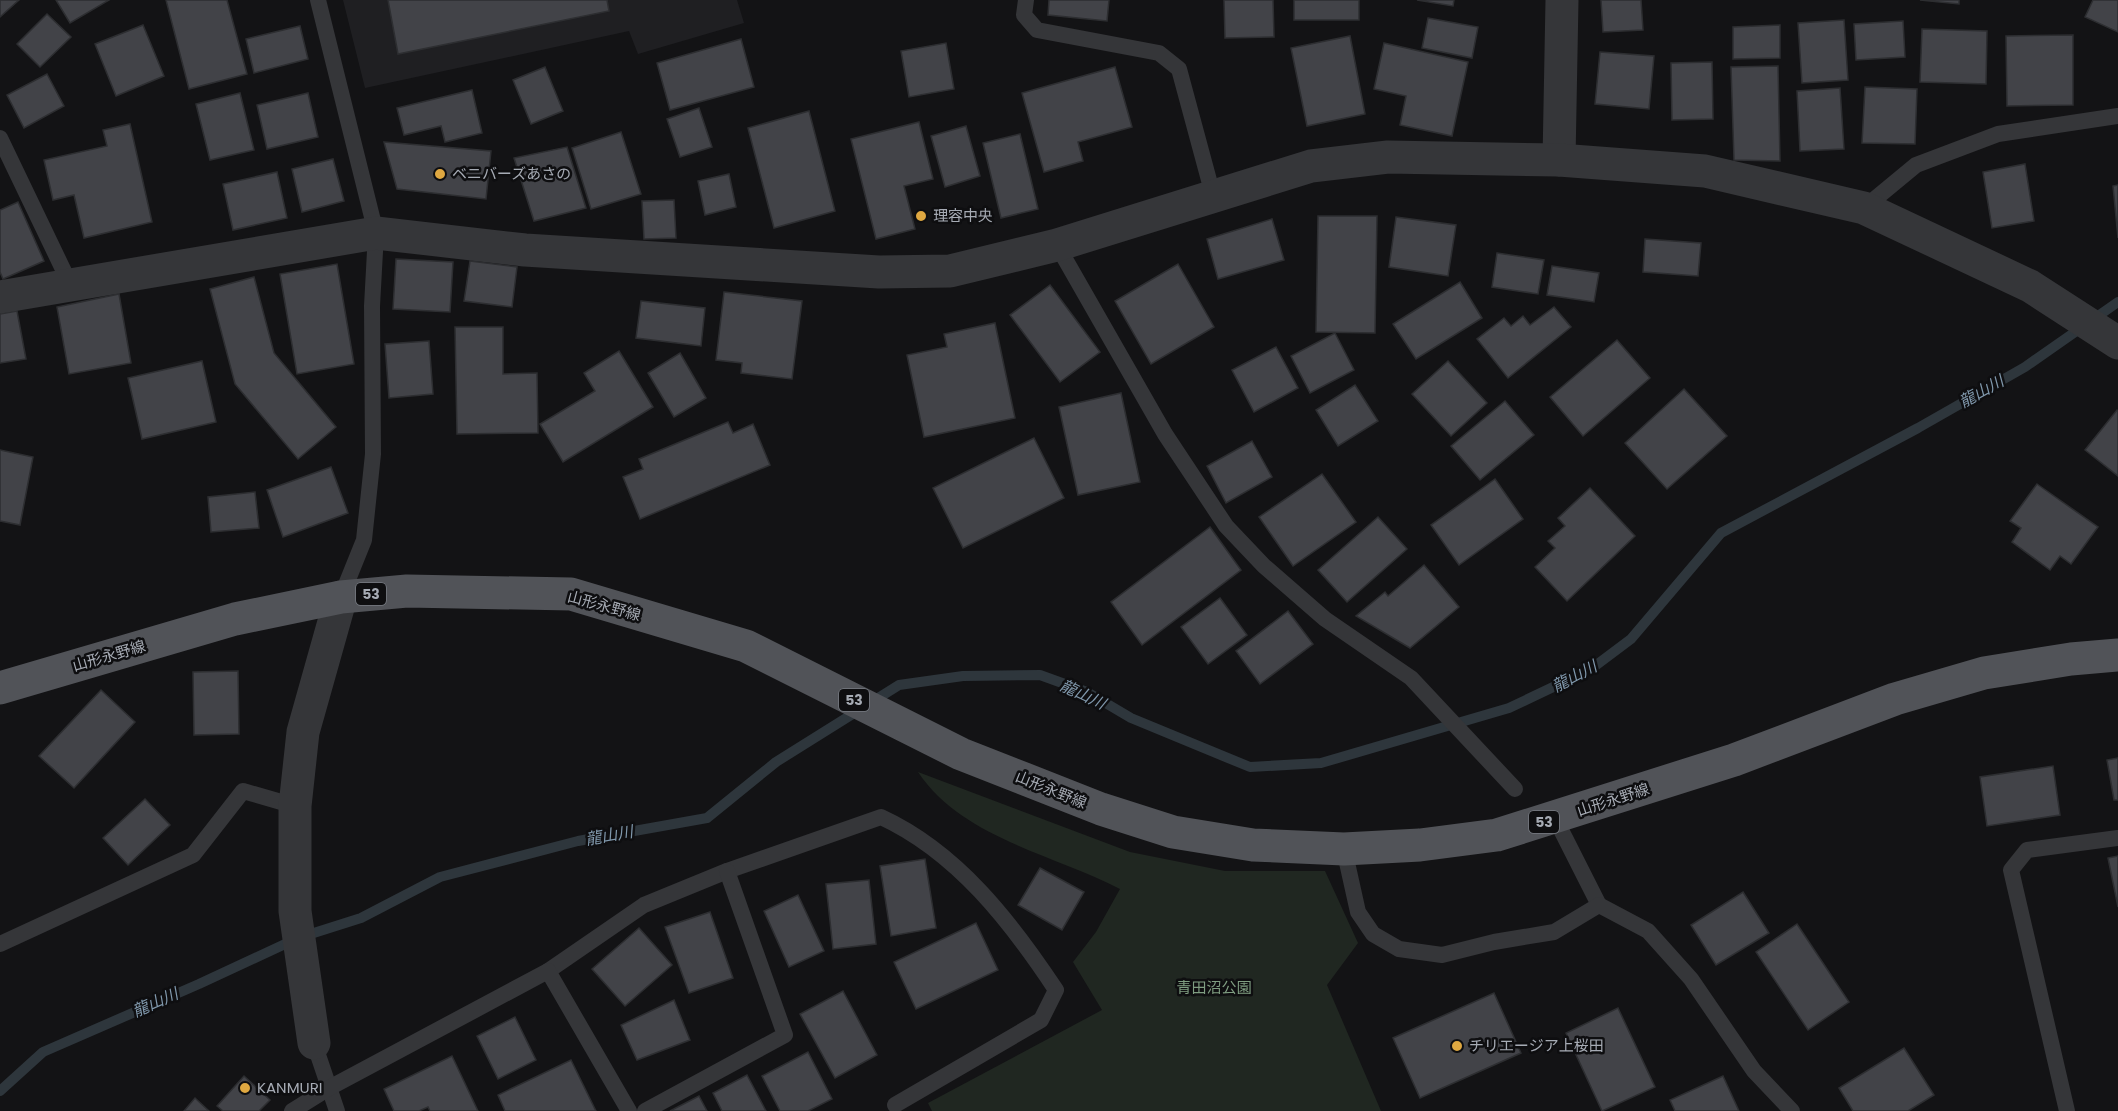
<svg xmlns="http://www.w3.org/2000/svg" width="2118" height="1111" font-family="Poppins,'Noto Sans JP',sans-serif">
	<rect width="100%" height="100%" fill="#131315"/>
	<polygon fill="#1f1f22" points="343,0 737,0 744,23 638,54 629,31 365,88"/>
	<path fill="#202721" d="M918 772 1130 852 1225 871H1325L1358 943 1327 985 1381 1111H932L928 1103 1102 1010 1073 962 1096 932 1120 889C1053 854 962 838 918 772Z"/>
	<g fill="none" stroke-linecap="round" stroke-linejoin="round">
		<polyline stroke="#2e363c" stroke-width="10" points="0,1091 43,1052 199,984 298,938 361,918 440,877 578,841 707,818 776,762 899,685 963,676 1040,675 1087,692 1131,718 1250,767 1321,763 1509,708 1591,669 1631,639 1721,533 1918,428 2025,367 2118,302"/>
	</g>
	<g fill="#424348" stroke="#2d2e31" stroke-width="1.5">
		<polygon points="0,0 19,0 0,17"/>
		<polygon points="56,0 109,0 70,23"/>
		<polygon points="166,0 227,0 247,74 189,89"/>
		<polygon points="388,0 607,0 609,11 398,54"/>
		<polygon points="1049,0 1109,0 1107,21 1048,15"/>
		<polygon points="1224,0 1273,0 1274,37 1225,38"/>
		<rect x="1294" y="0" width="65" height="20"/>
		<polygon points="1417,0 1454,0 1453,6"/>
		<polygon points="1601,0 1641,0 1643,30 1603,32"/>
		<polygon points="1920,0 1959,0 1959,4"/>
		<polygon points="2093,0 2118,0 2118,32 2085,17"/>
		<polygon points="47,14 71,37 40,67 17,44"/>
		<polygon points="1428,18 1478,27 1472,58 1422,48"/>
		<polygon points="1844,20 1848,80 1802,83 1798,23"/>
		<polygon points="1903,21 1905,57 1856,60 1854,24"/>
		<polygon points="143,25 164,76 116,96 95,44"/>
		<polygon points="1780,25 1780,58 1733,59 1733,27"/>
		<polygon points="300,26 308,59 254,73 246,39"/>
		<polygon points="1922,29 1987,31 1986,84 1920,82"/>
		<polygon points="2073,35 2073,105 2007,106 2006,36"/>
		<polygon points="1350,36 1365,114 1307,126 1291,48"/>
		<polygon points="741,39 754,87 670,110 657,63"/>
		<polygon points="946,43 954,89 909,97 901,51"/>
		<polygon points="1384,43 1468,62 1452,136 1400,125 1406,96 1374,89"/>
		<polygon points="1600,52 1654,56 1649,109 1595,104"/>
		<polygon points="1712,62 1713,119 1672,120 1671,63"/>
		<polygon points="1778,66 1780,161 1734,160 1731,67"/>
		<polygon points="545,67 563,111 531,124 513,80"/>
		<polygon points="1115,67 1132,127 1078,142 1083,161 1044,172 1022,93"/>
		<polygon points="47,74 64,106 24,128 7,95"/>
		<polygon points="1865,87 1917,89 1915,144 1862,143"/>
		<polygon points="1840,88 1844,149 1800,151 1797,91"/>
		<polygon points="472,90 482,133 445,142 441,126 404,135 397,108"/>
		<polygon points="240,93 254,150 210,160 196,104"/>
		<polygon points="308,93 318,137 267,149 257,105"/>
		<polygon points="699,108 712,147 680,157 667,119"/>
		<polygon points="809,111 835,211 774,228 748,128"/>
		<polygon points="919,122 933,179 904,186 915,229 876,239 851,139"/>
		<polygon points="130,124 152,222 84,238 74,195 53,200 44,160 107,146 103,130"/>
		<polygon points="966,126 980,176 945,187 931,136"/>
		<polygon points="621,132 641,194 591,209 572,148"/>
		<polygon points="1020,134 1038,209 1001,218 983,143"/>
		<polygon points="384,142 491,151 486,199 397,189"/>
		<polygon points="567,147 586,208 534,221 514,158"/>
		<polygon points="333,159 344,201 302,212 292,169"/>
		<polygon points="2025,164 2034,221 1992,228 1983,172"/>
		<polygon points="277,172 287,218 233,230 223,184"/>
		<polygon points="729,174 736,207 705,215 698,181"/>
		<polygon points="2118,185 2118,238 2113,186"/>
		<polygon points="674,200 676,238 644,239 642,201"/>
		<polygon points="18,202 44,261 3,279 0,272 0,210"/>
		<polygon points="1318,216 1377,216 1375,333 1316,332"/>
		<polygon points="1396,217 1456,225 1448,276 1389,267"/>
		<polygon points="1272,219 1284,260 1218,279 1207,239"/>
		<polygon points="1645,239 1701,243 1698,276 1643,272"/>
		<polygon points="1497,253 1544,260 1538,294 1492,287"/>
		<polygon points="396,259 453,262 450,312 393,309"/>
		<polygon points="470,261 517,267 512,307 464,301"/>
		<polygon points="337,264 354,364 297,374 280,274"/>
		<polygon points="1178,264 1214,327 1151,364 1115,301"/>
		<polygon points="1552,266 1599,273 1594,302 1547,295"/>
		<polygon points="254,277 274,353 336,427 298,459 235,384 210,289"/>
		<polygon points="1460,282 1482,318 1416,359 1393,324"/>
		<polygon points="1050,285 1100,352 1060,382 1010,315"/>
		<polygon points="724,292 802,301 792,379 741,373 742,363 716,360"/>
		<polygon points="119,294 131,363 69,374 57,307"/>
		<polygon points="641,301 705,308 701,346 636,338"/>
		<polygon points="1554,307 1571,327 1508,378 1477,339 1504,318 1511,326 1523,316 1530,325"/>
		<polygon points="17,311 26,359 0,363 0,314"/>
		<polygon points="995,323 1015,418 924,437 907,355 947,347 944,334"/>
		<polygon points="455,327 503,327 503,374 537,373 538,433 457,434"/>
		<polygon points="1335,333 1354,370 1310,393 1291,356"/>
		<polygon points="1617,340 1650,378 1583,436 1550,397"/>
		<polygon points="429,341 433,394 389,398 385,344"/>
		<polygon points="1276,347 1298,388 1254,412 1232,370"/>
		<polygon points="619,351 653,407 563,462 540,424 595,391 584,373"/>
		<polygon points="680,353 706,398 674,417 648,373"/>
		<polygon points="202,361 216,422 142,439 128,378"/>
		<polygon points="1448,361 1487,403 1451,436 1412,394"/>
		<polygon points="1355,385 1378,421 1338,446 1316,410"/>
		<polygon points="1684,389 1727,436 1667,489 1625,443"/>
		<polygon points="1121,393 1140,482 1078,495 1059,407"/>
		<polygon points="1505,401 1534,435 1480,480 1451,446"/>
		<polygon points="2117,410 2118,411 2118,476 2085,450"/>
		<polygon points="728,422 733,433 753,424 770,465 640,519 623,477 643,469 639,459"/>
		<polygon points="1034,438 1064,498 963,548 933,488"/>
		<polygon points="1252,441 1272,477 1226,503 1207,466"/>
		<polygon points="0,450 33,457 20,525 0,521"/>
		<polygon points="331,467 348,513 283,537 267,490"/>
		<polygon points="1322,474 1356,522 1293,566 1259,517"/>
		<polygon points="1495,479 1523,519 1459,565 1431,525"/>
		<polygon points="2037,484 2098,527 2071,564 2060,556 2050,570 2012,542 2021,528 2010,521"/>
		<polygon points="1590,488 1635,536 1567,601 1535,567 1555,548 1548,541 1565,526 1558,518"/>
		<polygon points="255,492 259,528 211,532 208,497"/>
		<polygon points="1378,517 1407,549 1347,602 1318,570"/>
		<polygon points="1210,527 1241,570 1142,645 1111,602"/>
		<polygon points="1424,565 1459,607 1410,648 1356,616 1385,592 1388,596"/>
		<polygon points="1220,598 1247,635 1208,664 1181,627"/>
		<polygon points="1288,611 1313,644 1260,684 1236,651"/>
		<polygon points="238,671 239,734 194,735 193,672"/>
		<polygon points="101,690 135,722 74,788 39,756"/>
		<polygon points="2118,758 2118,800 2114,800 2107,760"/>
		<polygon points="2053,766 2060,815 1987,826 1980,777"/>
		<polygon points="145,799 170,825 128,865 103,838"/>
		<polygon points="2118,856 2118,907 2108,858"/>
		<polygon points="925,859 936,928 891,936 880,866"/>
		<polygon points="1040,868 1084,892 1062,930 1018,905"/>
		<polygon points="869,880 876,944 833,949 826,884"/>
		<polygon points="1743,892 1769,933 1716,965 1691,925"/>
		<polygon points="798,895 824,951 789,967 764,911"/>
		<polygon points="710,912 733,978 689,993 665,927"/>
		<polygon points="976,923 998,970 916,1009 894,962"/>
		<polygon points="1797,924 1849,1002 1808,1030 1756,952"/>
		<polygon points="639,928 672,965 625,1006 592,969"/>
		<polygon points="843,991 877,1055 835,1078 800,1014"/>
		<polygon points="1494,993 1521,1053 1420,1098 1393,1038"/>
		<polygon points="674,1000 690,1040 637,1060 621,1025"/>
		<polygon points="1618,1008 1655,1087 1602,1111 1566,1033"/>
		<polygon points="515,1017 536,1060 498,1079 477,1036"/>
		<polygon points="1904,1048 1934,1095 1908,1111 1853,1111 1839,1088"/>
		<polygon points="808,1052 832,1099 808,1111 780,1111 762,1076"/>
		<polygon points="452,1056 478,1111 430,1111 428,1107 419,1111 394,1111 384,1089"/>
		<polygon points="571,1060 596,1111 505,1111 498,1095"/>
		<polygon points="747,1075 766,1111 722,1111 713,1093"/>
		<polygon points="244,1076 270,1100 259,1111 223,1111 217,1106"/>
		<polygon points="1723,1076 1739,1111 1675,1111 1670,1100"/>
		<polygon points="699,1096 707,1111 670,1111"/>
		<polygon points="195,1098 209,1111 184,1111"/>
	</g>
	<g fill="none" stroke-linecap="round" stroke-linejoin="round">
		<g stroke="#353639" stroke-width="16">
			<polyline points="318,0 376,233 372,306 373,454 364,540 341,597"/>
			<polyline points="1026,0 1024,15 1037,30 1159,53 1179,69 1213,195"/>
			<polyline points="0,138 71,286"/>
			<polyline points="1864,208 1916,165 1998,134 2118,116"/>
			<polyline points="1057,245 1165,434 1226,526 1264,566 1325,619 1411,678 1515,789"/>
			<polyline points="1555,818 1599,905"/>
			<polyline points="1344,849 1358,912 1373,934 1399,949 1442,955 1494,942 1554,932 1599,905 1648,931 1691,979 1754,1071 1792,1111"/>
			<polyline points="0,944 193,855 243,791 295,806"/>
			<path d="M548 971 644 905 727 871 881 817C957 852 1011 922 1056 990L1041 1020 895 1105"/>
			<polyline points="314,1043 337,1111"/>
			<polyline points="292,1111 329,1088 548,971 629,1111"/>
			<polyline points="645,1111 785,1035 727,871"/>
			<polyline points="2067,1111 2011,870 2027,850 2118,838"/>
		</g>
		<g stroke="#353639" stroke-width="33">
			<polyline points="1559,160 1562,0"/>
			<polyline points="0,297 376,233 525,250 879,272 950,271 1057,245 1311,166 1388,157 1559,160 1705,171 1864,208 2030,286 2118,343"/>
		</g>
		<polyline stroke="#353639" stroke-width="33" points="314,1043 295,911 295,806 303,732 341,597"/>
		<polyline stroke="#515358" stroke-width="33" points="0,688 235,619 341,597 407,591 571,594 746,646 961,754 1101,809 1173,832 1253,845 1344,849 1420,845 1497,835 1734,760 1895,699 1984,673 2071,659 2118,655"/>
	</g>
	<g fill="#dfa841" stroke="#0e0e10" stroke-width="2">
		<circle cx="440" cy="174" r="6"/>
		<circle cx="921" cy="216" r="6"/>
		<circle cx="1457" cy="1046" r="6"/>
		<circle cx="245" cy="1088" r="6"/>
	</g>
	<g text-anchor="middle" stroke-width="5" stroke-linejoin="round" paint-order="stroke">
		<g fill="#0e0e10" stroke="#787c83" stroke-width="1.5">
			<rect x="356" y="583" width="30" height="22" rx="4.5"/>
			<rect x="839" y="689" width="30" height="22" rx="4.5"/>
			<rect x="1529" y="811" width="30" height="22" rx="4.5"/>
		</g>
		<g font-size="14" font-weight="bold" fill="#a6abb4">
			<text x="371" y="599">53</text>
			<text x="854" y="705">53</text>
			<text x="1544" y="827">53</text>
		</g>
		<g font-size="15" fill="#a6abb4" stroke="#0e0e10" text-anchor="start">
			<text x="452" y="179">ベニバーズあさの</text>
			<text x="933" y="221">理容中央</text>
			<text x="1469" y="1051">チリエージア上桜田</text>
			<text x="257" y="1093">KANMURI</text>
		</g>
		<g font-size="15" fill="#a6abb4" stroke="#0e0e10">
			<text transform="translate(604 606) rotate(15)" y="5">山形永野線</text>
			<text transform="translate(109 656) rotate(-16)" y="5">山形永野線</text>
			<text transform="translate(1051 790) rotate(22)" y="5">山形永野線</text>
			<text transform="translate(1613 800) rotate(-18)" y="5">山形永野線</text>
		</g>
		<g font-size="15" fill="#7f9d81" stroke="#0e0e10">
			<text x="1214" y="993">青田沼公園</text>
		</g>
		<g font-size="16" font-style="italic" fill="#8098ac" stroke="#0e0e10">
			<text transform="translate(1981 391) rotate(-29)" y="6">龍山川</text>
			<text transform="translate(1574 676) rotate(-28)" y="6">龍山川</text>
			<text transform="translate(1083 694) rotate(25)" y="6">龍山川</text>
			<text transform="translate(609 835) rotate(-10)" y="6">龍山川</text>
			<text transform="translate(155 1002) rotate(-24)" y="6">龍山川</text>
		</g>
	</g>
</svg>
